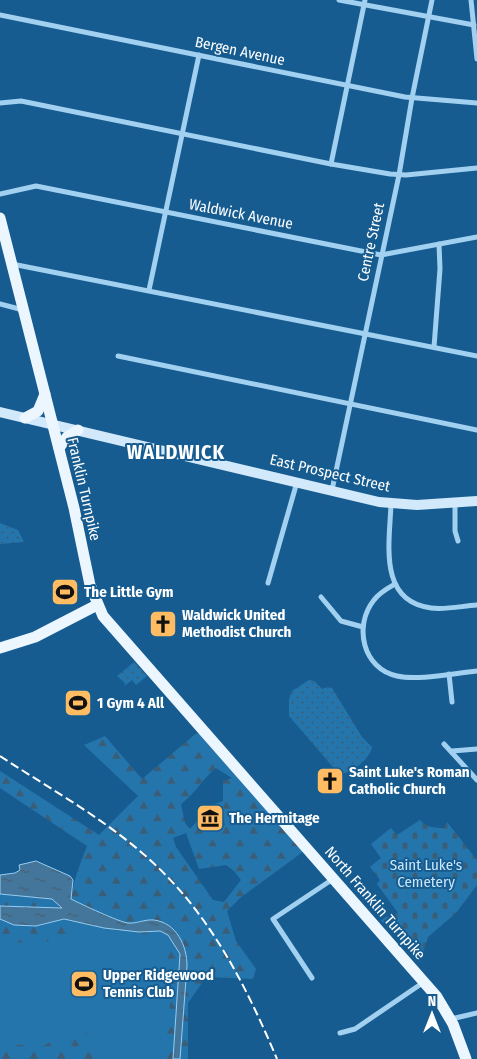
<svg xmlns="http://www.w3.org/2000/svg" width="477" height="1059" font-family="'Fira Sans Condensed',sans-serif">
	<defs>
		<pattern id="grass-dots" width="8" height="8" patternUnits="userSpaceOnUse" patternTransform="scale(1.25)"><rect width="8" height="8" fill="#2575ad"/><path d="M2 2h.1M6 6h.1" fill="none" stroke="#3a5e78" stroke-width="1.8" stroke-linecap="round"/></pattern>
		<pattern id="forest-firs" width="22" height="20" patternUnits="userSpaceOnUse" patternTransform="scale(1.25)"><rect width="22" height="20" fill="#2575ad"/><path d="M5 1l3.5 6h-7zM16 11l3.5 6h-7z" fill="#3a5e78"/></pattern>
		<pattern id="cemetery-stones" width="16" height="16" patternUnits="userSpaceOnUse" patternTransform="scale(1.25)"><rect width="16" height="16" fill="#2575ad"/><path d="M2 7V4a2 2 0 0 1 4 0v3zM10 15v-3a2 2 0 0 1 4 0v3z" fill="#3a5e78"/></pattern>
		<pattern id="water-ripples" width="26" height="14" patternUnits="userSpaceOnUse" patternTransform="scale(1.25)"><rect width="26" height="14" fill="#44769c"/><path d="M2 4q2-2 4 0t4 0M15 11q2-2 4 0t4 0" fill="none" stroke="#485f70"/></pattern>
	</defs>
	<rect width="100%" height="100%" fill="#165c90"/>
	<g fill="url(#grass-dots)">
		<polygon points="0,523 18,530 24,542 0,544"/>
		<polygon points="134,662 147,676 136,685 132,680 124,686 125,683 117,676"/>
		<path d="M309 680 314 681 322 689 327 687 332 688 362 737 372 747C370 759 351 774 339 774L289 716V699L292 691Z"/>
	</g>
	<g fill="url(#forest-firs)" fill-rule="evenodd">
		<path d="M199 731 304 851 240 898 227 911 236 941 256 969 253 979 206 977 188 1003V1059H0V919C12 924 23 927 36 926 47 926 62 915 71 922 69 891 76 874 87 846L0 788V771L99 835 138 796 84 745 105 736 142 779ZM216 768 232 778 223 781V801L212 805 218 820 223 818 225 825 210 831 207 823 210 822 209 819 205 820 203 817 198 820 190 829 185 823 181 804C196 793 202 779 216 768ZM186 833 199 869 226 865 234 871 241 880 224 902 213 900 176 847 173 838Z"/>
		<polygon points="0,894 52,899 63,908 0,906"/>
	</g>
	<path fill="url(#cemetery-stones)" d="M420 820C425 827 435 828 444 828L447 822 477 860V885L456 913 428 937 420 962 381 921 384 918 398 913 377 884 380 880 370 867 381 858 371 844 391 828 397 835Z"/>
	<polygon fill="#2575ad" points="74,925 167,937 170,1017 162,1059 99,1059 98,1035 72,1031 41,1047 11,1044 0,1030 0,950 13,943 63,941"/>
	<path fill="url(#water-ripples)" stroke="#95cdf3" d="M36 861 70 876 73 880 71 899C81 904 119 922 128 923 136 924 145 919 154 920 177 923 187 946 187 966L180 1059H173L180 954 168 935 160 931 139 932 104 928 64 919 36 926 14 925 0 919V906L62 908 52 899 0 894V875L15 873 20 870 19 865Z"/>
	<g fill="none" stroke-linecap="round" stroke-linejoin="round">
		<g stroke="#a2d0f0" stroke-width="5">
			<polyline points="339,0 474,25"/>
			<polyline points="471,0 477,59"/>
			<polyline points="0,15 405,97 477,103"/>
			<polyline points="0,103 21,101 331,164 390,174 406,175 477,168"/>
			<polyline points="331,164 365,0"/>
			<polyline points="0,194 36,186 381,255 477,237"/>
			<polyline points="12,264 477,356"/>
			<polyline points="149,290 199,55"/>
			<polyline points="0,304 23,310"/>
			<polyline points="434,347 440,269 439,244"/>
			<polyline points="118,356 477,430"/>
			<polyline points="332,490 399,175 412,98 432,0"/>
			<path d="M391 503C390 541 377 601 431 608 446 610 462 606 477 605"/>
			<polyline points="455,503 455,531 458,541"/>
			<polyline points="268,583 297,482"/>
			<path d="M395 584C388 588 379 593 374 600 353 626 363 669 397 676 419 681 454 673 477 671"/>
			<polyline points="321,597 341,621 363,627"/>
			<polyline points="449,674 452,702"/>
			<polyline points="444,744 477,780"/>
			<polyline points="452,751 477,749"/>
			<polyline points="312,978 273,919 333,879"/>
			<polyline points="451,1019 477,1013"/>
			<polyline points="340,1033 355,1029 424,982"/>
		</g>
		<polyline stroke="#d1e9fb" stroke-width="10" points="0,412 379,502 417,505 477,501"/>
		<g stroke="#ecf6ff" stroke-width="11">
			<polyline points="0,218 74,508 90,585 103,616 437,997 453,1024 466,1059"/>
			<polyline points="25,418 38,411 45,394"/>
			<polyline points="59,448 67,437 78,430"/>
			<polyline points="0,648 35,637 97,605"/>
		</g>
		<path stroke="#fff" stroke-width="2" stroke-dasharray="9 4" stroke-linecap="butt" d="M0 756C47 787 98 815 141 852 207 908 244 981 277 1059"/>
	</g>
	<defs>
		<g id="stadium-square" transform="scale(1.4375)"><rect x="-9" y="-9" width="18" height="18" rx="4" fill="#ffbc62" stroke="#165c90"/><path d="M0-5a6.5 5 0 1 0 0 10a6.5 5 0 1 0 0-10ZM-3.5-1.8h7v3.6h-7Z" fill="#111"/></g>
		<g id="church-square" transform="scale(1.4375)"><rect x="-9" y="-9" width="18" height="18" rx="4" fill="#ffbc62" stroke="#165c90"/><path d="M-1.2-6h2.4v3.5h3.3v2.4h-3.3V6h-2.4V-.1h-3.3v-2.4h3.3Z" fill="#111"/></g>
		<g id="museum-square" transform="scale(1.4375)"><rect x="-9" y="-9" width="18" height="18" rx="4" fill="#ffbc62" stroke="#165c90"/><path d="M0-6L6-3V-2H-6V-3ZM-5-1h2V3h-2ZM-1-1h2V3h-2ZM3-1h2V3H3ZM-6 4H6V6H-6Z" fill="#111"/></g>
	</defs>
	<g fill-rule="evenodd">
		<use href="#stadium-square" x="65" y="592"/>
		<use href="#church-square" x="163" y="624"/>
		<use href="#stadium-square" x="78" y="703"/>
		<use href="#church-square" x="330" y="781"/>
		<use href="#museum-square" x="210" y="818"/>
		<use href="#stadium-square" x="84" y="984"/>
	</g>
	<g text-anchor="middle" stroke-width="4" stroke-linejoin="round" paint-order="stroke">
		<g font-size="15" fill="#fff" stroke="#165c90">
			<text transform="translate(240 51) rotate(12)" y="5">Bergen Avenue</text>
			<text transform="translate(241 214) rotate(11)" y="5">Waldwick Avenue</text>
			<text transform="translate(371 242) rotate(-78)" y="5">Centre Street</text>
			<text transform="translate(330 473) rotate(13)" y="5">East Prospect Street</text>
			<text transform="translate(84 489) rotate(77)" y="5">Franklin Turnpike</text>
			<text transform="translate(375 903) rotate(49)" y="5">North Franklin Turnpike</text>
		</g>
		<g font-size="15" font-weight="bold" fill="#fff" stroke="#165c90" text-anchor="start">
			<text x="84" y="597">The Little Gym</text>
			<text x="182" y="620">Waldwick United<tspan x="182" dy="17">Methodist Church</tspan></text>
			<text x="97" y="708">1 Gym 4 All</text>
			<text x="349" y="777">Saint Luke's Roman<tspan x="349" dy="17">Catholic Church</tspan></text>
			<text x="229" y="823">The Hermitage</text>
			<text x="103" y="980">Upper Ridgewood<tspan x="103" dy="17">Tennis Club</tspan></text>
		</g>
		<g font-size="15" fill="#c9e7fc" stroke="#165c90">
			<text x="426" y="870">Saint Luke's<tspan x="426" dy="17">Cemetery</tspan></text>
		</g>
		<g font-size="20" font-weight="bold" letter-spacing="1" fill="#fff" stroke="#165c90">
			<text x="176" y="459">WALDWICK</text>
		</g>
	</g>
	<g transform="translate(432 1014)" stroke="#165c90" stroke-width="4" paint-order="stroke">
	<path d="M0-4L9 19L0 12L-9 19Z" fill="#ffffff"/>
	<text y="-8" font-size="14" font-weight="bold" text-anchor="middle" fill="#ffffff">N</text>
	</g>
</svg>
